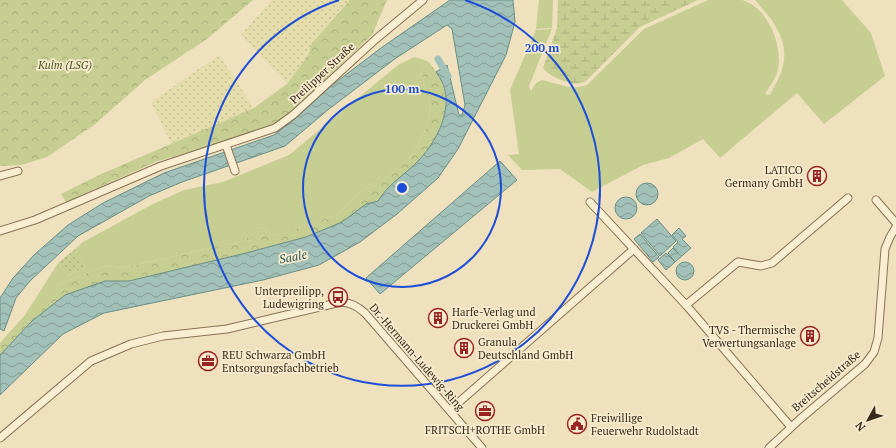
<svg xmlns="http://www.w3.org/2000/svg" width="896" height="448" font-family="'PT Serif',serif">
	<defs>
		<pattern id="farmland-dots" width="8" height="8" patternUnits="userSpaceOnUse"><rect width="8" height="8" fill="#e5ddab"/><path d="M2 2h.1M6 6h.1" fill="none" stroke="#c5be93" stroke-width="1.8" stroke-linecap="round"/></pattern>
		<pattern id="forest-crowns" width="20" height="18" patternUnits="userSpaceOnUse"><rect width="20" height="18" fill="#c6ce92"/><path d="M2 6a3 3 0 1 1 6 0M12 15a3 3 0 1 1 6 0" fill="none" stroke="#abb17d"/></pattern>
		<pattern id="wetland-marsh" width="20" height="14" patternUnits="userSpaceOnUse"><rect width="20" height="14" fill="#c6ce92"/><path d="M1 5h8M5 5V1M11 12h8M15 12V8" fill="none" stroke="#abb17d"/></pattern>
		<pattern id="garden-dots" width="8" height="8" patternUnits="userSpaceOnUse"><rect width="8" height="8" fill="#c6ce92"/><path d="M2 2h.1M6 6h.1" fill="none" stroke="#abb17d" stroke-width="1.8" stroke-linecap="round"/></pattern>
		<pattern id="water-waves" width="16" height="10" patternUnits="userSpaceOnUse"><rect width="16" height="10" fill="#a2c1b8"/><path d="M0 5q4-4 8 0t8 0" fill="none" stroke="#859d95"/></pattern>
	</defs>
	<rect width="100%" height="100%" fill="#efe1be"/>
	<g fill="url(#farmland-dots)">
		<polygon points="272,0 350,0 312,43 309,56 287,84 241,35"/>
		<polygon points="219,55 254,108 171,144 151,102"/>
	</g>
	<g fill="#c6ce92">
		<polygon points="539,0 553,0 552,28 536,29"/>
		<path d="M708 0C719 0 732 0 742 0 768 7 783 46 778 69 776 78 770 86 765 94L770 95C774 86 780 78 782 69 791 41 772 19 755 0H842L871 33 885 76 824 124 797 93 720 158 703 139 669 158 643 165 592 192 560 169 522 170 508 155 519 154 510 90 536 30 552 29 529 86 532 96 531 91 536 83 542 80 573 88 587 85 644 29Z"/>
		<polygon points="414,57 428,61 421,71 431,108 426,129 412,155 385,179 368,185 337,215 274,236 262,227 245,240 123,268 104,266 58,285 25,315 58,263 68,275 85,268 75,249 83,242 153,204 184,190 223,182 289,155 398,65"/>
	</g>
	<g fill="url(#forest-crowns)">
		<polygon points="0,0 253,0 207,39 145,80 94,125 47,157 21,165 0,166"/>
		<polygon points="350,0 387,0 372,35 291,112 270,126 225,142 158,161 66,202 61,194 99,175 254,108 287,84 308,56 312,43"/>
		<path d="M428 61C432 67 439 73 441 79 452 110 441 137 419 160 405 176 390 182 378 201L366 204 343 222 306 237 246 253 129 281H105L32 321 0 355V343L25 315 58 285 104 266 123 268 245 240 262 227 274 236 337 215 368 185 385 179 412 155 426 129 431 108 421 71Z"/>
	</g>
	<path fill="url(#wetland-marsh)" d="M558 0H698L640 27 589 78C587 80 584 83 581 83 570 86 549 76 543 68L557 28Z"/>
	<polygon fill="url(#garden-dots)" points="75,249 85,268 68,275 58,263"/>
	<g fill="url(#water-waves)" stroke="#698f86">
		<path d="M450 0H513L515 22 506 55 458 149 438 178 397 214 360 242 319 265 263 280 104 313 63 334 0 395V355L32 321 65 295 105 281H129L246 253 306 237 342 222 366 204 378 201C390 182 404 176 419 160 440 138 458 99 436 72L447 65 459 115H462L465 105 452 29 447 25 396 58 329 109 285 146 182 182 149 196 78 236 30 281 16 298 4 331 0 329V298L13 278 34 255 68 225 103 203 164 173 274 135 296 118 331 86 381 48Z"/>
		<polygon points="500,161 517,180 380,294 366,278"/>
		<circle cx="647" cy="194" r="11"/>
		<circle cx="626" cy="208" r="11"/>
		<polygon points="657,219 676,241 660,256 641,233"/>
		<polygon points="679,228 686,236 682,239 691,248 675,262 668,253 673,248 678,253 673,247 678,242 672,235"/>
		<polygon points="640,234 659,257 653,262 634,239"/>
		<polygon points="666,253 675,262 666,270 658,260"/>
		<circle cx="685" cy="271" r="9"/>
	</g>
	<g fill="none" stroke-linecap="round" stroke-linejoin="round">
		<polyline stroke="#a2c1b8" stroke-width="7" points="438,59 448,76"/>
		<g stroke="#887156" stroke-width="9">
			<g id="street">
				<polyline points="226,145 235,171"/>
				<polyline points="0,176 18,171"/>
				<polyline points="876,200 896,223"/>
				<polyline points="590,202 686,305 791,427"/>
				<polyline points="0,231 35,220 161,166 275,128 293,115 376,39 423,0"/>
				<polyline points="686,305 738,262 761,266 772,263 848,198"/>
				<polyline points="450,410 634,249"/>
				<path d="M0 438 91 361 131 344 163 336 227 329 341 302C351 303 357 306 365 313L482 448"/>
				<polyline points="769,448 799,420 865,364 874,352 878,338 885,249 890,237 896,227"/>
			</g>
		</g>
		<use href="#street" stroke="#faeed2" stroke-width="7"/>
	</g>
	<g fill="none" stroke="#1d4ed8" stroke-width="2">
		<circle cx="402" cy="188" r="99"/>
		<path d="M465 0A198 198 0 1 1 339 0"/>
	</g>
	<defs>
		<g id="building-ring" transform="scale(1)"><circle r="9.5" fill="#f7ebce" stroke="#9a2424" stroke-width="1.5"/><path d="M-4-6H4V6H1V3H-1V6H-4ZM-2.5-4.3h1.7v1.8h-1.7ZM.8-4.3h1.7v1.8H.8ZM-2.5-1h1.7V.8h-1.7ZM.8-1h1.7V.8H.8Z" fill="#9a2424"/></g>
		<g id="bus-ring" transform="scale(1)"><circle r="9.5" fill="#f7ebce" stroke="#9a2424" stroke-width="1.5"/><path d="M-5-6H5V4H4V6H2V4H-2V6H-4V4H-5ZM-3.5-4V0h7V-4ZM-3.5 1.2v1.5H-2V1.2ZM2 1.2v1.5H3.5V1.2Z" fill="#9a2424"/></g>
		<g id="office-ring" transform="scale(1)"><circle r="9.5" fill="#f7ebce" stroke="#9a2424" stroke-width="1.5"/><path d="M-6-3h4V-5.5h4V-3h4V5H-6ZM-1-4.5V-3h2v-1.5ZM-6 0V1H6V0Z" fill="#9a2424"/></g>
		<g id="civic-ring" transform="scale(1)"><circle r="9.5" fill="#f7ebce" stroke="#9a2424" stroke-width="1.5"/><path d="M-.6-6.5H3V-4.5H.6V-3L4-1V1h2V6H-6V1h2V-1L-.6-3ZM-1.2 2.5V6h2.4V2.5Z" fill="#9a2424"/></g>
	</defs>
	<g fill-rule="evenodd">
		<use href="#building-ring" x="817" y="176"/>
		<use href="#bus-ring" x="338" y="297"/>
		<use href="#building-ring" x="438" y="318"/>
		<use href="#building-ring" x="810" y="336"/>
		<use href="#building-ring" x="464" y="348"/>
		<use href="#office-ring" x="208" y="361"/>
		<use href="#office-ring" x="485" y="411"/>
		<use href="#civic-ring" x="577" y="424"/>
	</g>
	<g text-anchor="middle" stroke-width="3.5" stroke-linejoin="round" paint-order="stroke">
		<g font-size="11" font-style="italic" fill="#475421" stroke="#f7ebce">
			<text x="65" y="69">Kulm (LSG)</text>
		</g>
		<g font-size="11" fill="#37291b" stroke="#f7ebce">
			<text transform="translate(322 73) rotate(-43)" y="4">Preilipper Straße</text>
			<text transform="translate(417 357) rotate(49)" y="4">Dr.-Hermann-Ludewig-Ring</text>
			<text transform="translate(826 381) rotate(-41)" y="4">Breitscheidstraße</text>
		</g>
		<g font-size="11" fill="#37291b" stroke="#f7ebce" text-anchor="start">
			<text x="803" y="174" text-anchor="end">LATICO<tspan x="803" dy="13">Germany GmbH</tspan></text>
			<text x="324" y="295" text-anchor="end">Unterpreilipp,<tspan x="324" dy="13">Ludewigring</tspan></text>
			<text x="452" y="316">Harfe-Verlag und<tspan x="452" dy="13">Druckerei GmbH</tspan></text>
			<text x="796" y="334" text-anchor="end">TVS - Thermische<tspan x="796" dy="13">Verwertungsanlage</tspan></text>
			<text x="478" y="346">Granula<tspan x="478" dy="13">Deutschland GmbH</tspan></text>
			<text x="222" y="359">REU Schwarza GmbH<tspan x="222" dy="13">Entsorgungsfachbetrieb</tspan></text>
			<text x="591" y="422">Freiwillige<tspan x="591" dy="13">Feuerwehr Rudolstadt</tspan></text>
			<text x="485" y="434" text-anchor="middle">FRITSCH+ROTHE GmbH</text>
		</g>
		<g font-size="12" font-style="italic" fill="#2a5855" stroke="#f7ebce">
			<text transform="translate(293 257) rotate(-11)" y="4">Saale</text>
		</g>
	</g>
	<circle cx="402" cy="188" r="6" fill="#1d4ed8" stroke="#f7ebce" stroke-width="2"/>
	<g font-size="12" text-anchor="middle" font-weight="bold" fill="#1d4ed8" stroke="#f7ebce" stroke-width="3.5" stroke-linejoin="round" paint-order="stroke">
		<text x="542" y="52">200 m</text>
		<text x="402" y="93">100 m</text>
	</g>
	<g transform="translate(868 420) rotate(230)" stroke="#f7ebce" stroke-width="3" paint-order="stroke">
	<path d="M0-3L7 15L0 10L-7 15Z" fill="#37291b"/>
	<text y="-6" font-size="11" font-weight="bold" text-anchor="middle" fill="#37291b">N</text>
	</g>
</svg>
